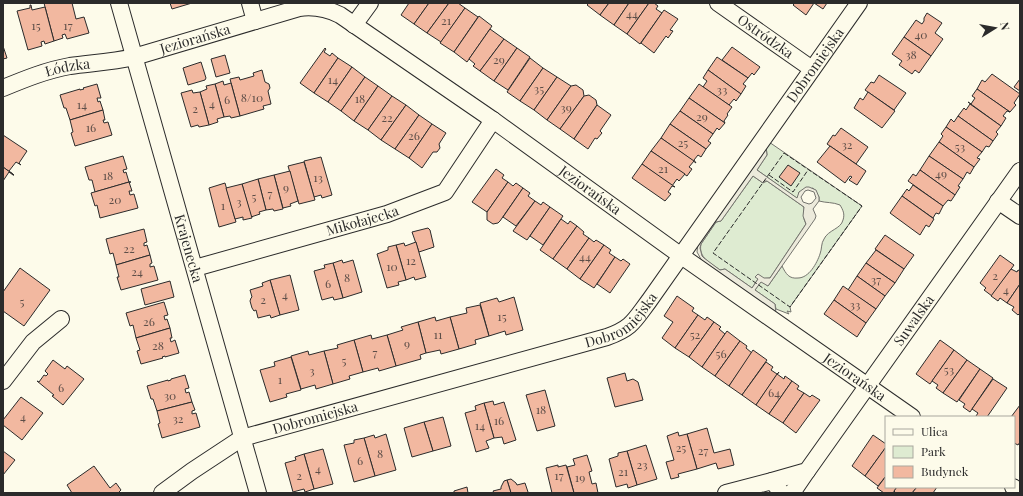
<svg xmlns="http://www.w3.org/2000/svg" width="1023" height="496" font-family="'Playfair Display',serif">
	<rect width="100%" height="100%" fill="#fdfbea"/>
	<g fill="#deebd1" stroke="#74746e">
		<path d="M769 142 862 206 790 307 791 312 787 311 789 314 776 309 775 304 755 290 761 281 768 286 782 266C786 274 789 279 798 278 809 278 817 263 820 254 822 249 821 243 824 239 828 230 841 229 843 220 845 214 843 210 840 205 833 202 826 203 819 201V197L813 188 799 192 798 199 757 170 767 155 766 146Z"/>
		<path d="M753 176 763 183 767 181 804 207V219L806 224 770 278 758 279 752 288 725 269 720 270C711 263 698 258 701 244L716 222 721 221Z"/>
	</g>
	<path fill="#eceadb" stroke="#74746e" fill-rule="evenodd" d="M766 146 767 155 757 170 797 198 799 192 806 187H809L816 190 819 197V201L813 209 816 216 815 219 768 286 761 282 755 290 775 304 776 314 702 261 697 252 698 242ZM753 176 763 183 764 181H767L804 207 803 216 806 224 770 278H764L758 274 755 277 758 279 752 288 725 269 720 270 704 258 702 256 700 248 701 244 716 222 721 221ZM808 190 814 192 816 198 812 203 809 204 803 202 801 197 805 191Z"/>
	<g fill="#f2b8a0" stroke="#2b2b2b">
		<polygon points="44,3 72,3 76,19 84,17 89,33 67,39 65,34 62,35 63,38 54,41"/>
		<polygon points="170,3 192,3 172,9"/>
		<polygon points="409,3 429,3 414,24 401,15"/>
		<polygon points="429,3 449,3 427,33 414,24"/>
		<polygon points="449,3 458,3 465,8 441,42 427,33"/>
		<polygon points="589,3 609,3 600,15 587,5"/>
		<polygon points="609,3 629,3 614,25 600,15"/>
		<polygon points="629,3 649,3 627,34 614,25"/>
		<polygon points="649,3 654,3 658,6 656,9 662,13 640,44 627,34"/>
		<polygon points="795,3 827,3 823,9 814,3 806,15 793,5"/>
		<polygon points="30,5 31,5 32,10 45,7 54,41 45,44 44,41 41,42 42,46 28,50 17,11 30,8"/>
		<polygon points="465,8 478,17 454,52 440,43"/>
		<polygon points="664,10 678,19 670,30 673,31 668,38 666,36 654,53 641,43"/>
		<polygon points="927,13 942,23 935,33 943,39 931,56 904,37 916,20 922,24 924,21 924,18"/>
		<polygon points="479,16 492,26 467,62 454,52"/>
		<polygon points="490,29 504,39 480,71 473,66 475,64 469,59"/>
		<polygon points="904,37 931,56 919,73 915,70 912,74 899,65 902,61 892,54"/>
		<polygon points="504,39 517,48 494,81 480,71"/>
		<polygon points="3,46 7,58 3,59"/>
		<polygon points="732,47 760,67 754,75 752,73 748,78 722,60"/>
		<polygon points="325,48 326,49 324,52 330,56 332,53 338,58 314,93 300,83"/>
		<polygon points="517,48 530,57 508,90 494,81"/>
		<polygon points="225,55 230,73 216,77 211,59"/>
		<polygon points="717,57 748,78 743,84 746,86 741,94 708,70"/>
		<polygon points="338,58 352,67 328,102 314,93"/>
		<polygon points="530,58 543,68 520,101 507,92"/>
		<polygon points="201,62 206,78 205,80 188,85 183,68"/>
		<polygon points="352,67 365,77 341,111 328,102"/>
		<polygon points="543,68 557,77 534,110 520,101"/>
		<polygon points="262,70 265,82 269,84 270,88 268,91 271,104 263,106 264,109 240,116 230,79 239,77 240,80 254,76 253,73"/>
		<polygon points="708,70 741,94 736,101 734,99 729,105 703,87 707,81 703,78"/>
		<polygon points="992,74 1020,94 1014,103 1016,105 1010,112 977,89 982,80 985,82"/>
		<polygon points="879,75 906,93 894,110 865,90 871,82 874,83"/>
		<polygon points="365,77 378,86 354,121 341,111"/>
		<polygon points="557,77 571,86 547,120 534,110"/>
		<polygon points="1020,79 1020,91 1014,87"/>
		<polygon points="223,81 224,85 231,83 240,116 231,118 230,116 224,117 215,84"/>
		<polygon points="97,84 101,98 97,98 98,102 100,101 103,110 70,120 66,108 64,108 60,95 80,89 80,90 84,89 83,88"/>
		<polygon points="215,84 224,117 217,119 218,122 209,125 200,92 207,89 206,86"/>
		<polygon points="699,84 732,107 727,114 728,115 724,121 725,123 689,98"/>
		<polygon points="576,85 583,90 584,96 560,129 547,120 571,86"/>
		<polygon points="378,86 392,96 368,130 354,121"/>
		<polygon points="977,89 1010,112 1007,111 1003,116 1006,118 1001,126 968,102 971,104 975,98 972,96"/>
		<polygon points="192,90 193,93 200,92 209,125 199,127 198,125 191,127 181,93"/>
		<polygon points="868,92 895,111 882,128 854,108 860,98 863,100"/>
		<polygon points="589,95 596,100 597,105 574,139 560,129 584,96"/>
		<polygon points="392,96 406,105 381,140 368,130"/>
		<polygon points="689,98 725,123 719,130 717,128 713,134 680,111"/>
		<polygon points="970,104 1001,126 996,132 998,134 993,141 958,116 964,108 966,110"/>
		<polygon points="406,105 419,115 395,149 381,140"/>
		<polygon points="597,105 611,115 600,131 602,133 597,139 595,138 588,149 574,139"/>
		<polygon points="103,110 105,120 103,120 104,123 108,122 112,135 75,146 71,133 73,132 70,120"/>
		<polygon points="680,111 713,134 708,141 711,143 706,149 670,124"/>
		<polygon points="419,115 432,124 409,158 395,149"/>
		<polygon points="958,116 993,141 989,147 986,146 982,152 946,127 951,119 954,122"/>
		<polygon points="432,124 446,133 439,144 440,148 437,152 433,152 422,168 409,158"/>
		<polygon points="670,124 706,149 701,157 698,155 694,160 696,163 661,138"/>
		<polygon points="946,127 982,152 977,158 980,159 974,167 939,142 943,136 941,134"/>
		<polygon points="841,128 868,147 856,164 827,144 833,135 835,136"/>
		<polygon points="3,135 27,151 19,163 21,165 16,162 9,171 14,175 3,167"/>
		<polygon points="661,138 694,161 689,167 692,169 687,176 651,151"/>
		<polygon points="939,142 974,167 970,174 967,172 963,179 929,156"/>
		<polygon points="830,146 866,171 857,185 849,180 852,177 850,176 845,183 817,162"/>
		<polygon points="651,151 685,174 679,181 677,179 672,186 642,164"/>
		<polygon points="123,156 127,169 123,170 124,173 126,172 129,182 95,192 92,180 89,180 85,167"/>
		<polygon points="929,156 963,179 958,186 960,187 955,195 920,170"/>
		<polygon points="321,157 332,195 322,198 321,195 314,197 304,161"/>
		<polygon points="304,162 315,200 299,204 288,166"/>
		<polygon points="642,164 675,187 672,186 668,192 671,194 665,201 632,178"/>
		<polygon points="788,165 800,173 791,186 779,177"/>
		<polygon points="3,167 14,175 13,175 9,172 3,181"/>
		<polygon points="496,169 504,175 502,178 508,182 487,212 472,202"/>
		<polygon points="920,170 955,195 951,201 948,200 943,206 908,181 913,174 916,176"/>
		<polygon points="290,171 298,201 290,204 291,206 283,208 274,175"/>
		<polygon points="274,175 283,209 274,211 273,209 266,210 258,179"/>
		<polygon points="258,179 266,210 259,212 260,214 251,217 242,184"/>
		<polygon points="129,182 131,182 129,182 132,191 129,191 130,195 134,194 138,208 100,218 97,205 95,206 91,193"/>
		<polygon points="508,182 513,186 516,183 523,188 500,221 498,223 493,224 487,220 487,212"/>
		<polygon points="225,183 236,222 219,227 209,188"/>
		<polygon points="242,184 252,218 243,220 243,217 235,219 226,188"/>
		<polygon points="913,185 943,206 939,214 936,213 933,218 902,196 907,189 909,191"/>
		<polygon points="523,188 530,193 528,196 535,201 516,226 503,217"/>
		<polygon points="902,196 934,219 929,227 926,225 920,235 890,213"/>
		<polygon points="535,201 541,205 543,202 550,207 527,240 513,231"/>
		<polygon points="550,207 563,216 543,245 530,236"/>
		<polygon points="561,219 568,224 570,221 577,226 553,259 540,250"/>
		<polygon points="577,226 584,232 583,234 589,238 567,269 553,259"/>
		<polygon points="428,228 430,230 434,247 419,252 412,232"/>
		<polygon points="144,229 147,242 144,243 144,246 147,245 150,255 116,265 113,253 110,254 106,239"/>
		<polygon points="885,235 914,255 904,269 875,249"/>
		<polygon points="589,238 594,242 596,240 604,245 580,279 567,269"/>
		<polygon points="416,242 426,277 415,280 414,277 406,280 396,245 404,243 405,246"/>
		<polygon points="396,245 406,280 398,282 399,285 387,288 377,254 388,250 388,247"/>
		<polygon points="604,245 611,250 609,253 615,257 594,288 580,279"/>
		<polygon points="876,250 904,269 895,283 866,263"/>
		<polygon points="150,255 152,263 150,264 150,267 154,266 158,280 121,290 117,277 119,277 116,265"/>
		<polygon points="1000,255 1014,265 992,296 984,290 986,288 980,283"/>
		<polygon points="615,257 621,261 623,259 630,264 610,293 597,284"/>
		<polygon points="342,260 343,263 353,260 362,292 343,298 333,263"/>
		<polygon points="333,263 343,298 334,300 333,297 322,300 314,271 325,268 324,265"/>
		<polygon points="866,263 895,283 885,296 857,276"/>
		<polygon points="20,268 50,290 24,326 3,311 3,292"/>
		<polygon points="1011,269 1017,272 1018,270 1020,271 1020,284 1007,303 1000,298 998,301 991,296"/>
		<polygon points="290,275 299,310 280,315 270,280"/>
		<polygon points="857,276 885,296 876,309 848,290"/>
		<polygon points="270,280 280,315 271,318 270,315 258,318 256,310 254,311 252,308 250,301 251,298 252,297 250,290 263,286 262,283"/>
		<polygon points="170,281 174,297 145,305 141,289"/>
		<polygon points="1020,284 1020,313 1018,315 1012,310 1014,307 1007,303"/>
		<polygon points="843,286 876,309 866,323 834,300"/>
		<polygon points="677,296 694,308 692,311 698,315 675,348 662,338 673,322 664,316"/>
		<polygon points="514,297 523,330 506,335 505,331 489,336 480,303 497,298 499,302"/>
		<polygon points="834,300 866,323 857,337 824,314"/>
		<polygon points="164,302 168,315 164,316 165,320 167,319 170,328 136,338 133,325 130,326 126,313"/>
		<polygon points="480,305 489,336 475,340 476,344 459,349 450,317 467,313 466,308"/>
		<polygon points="698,315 705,320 707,317 714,322 689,357 675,348"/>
		<polygon points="435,317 436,321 450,317 459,349 441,354 440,350 426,353 418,322"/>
		<polygon points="418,322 426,353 420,355 421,359 396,366 387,335 403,330 401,327"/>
		<polygon points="714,322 721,327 719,329 725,334 702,367 689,357"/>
		<polygon points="170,328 172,338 170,338 171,342 175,340 179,353 165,357 165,356 162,357 163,358 141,364 137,351 140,350 136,338"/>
		<polygon points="727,331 740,341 715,376 702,367"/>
		<polygon points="371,335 372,339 387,335 396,366 379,371 378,368 363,372 354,340"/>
		<polygon points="354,340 363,372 349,376 350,379 333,384 324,351 338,348 337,345"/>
		<polygon points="940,340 954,350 930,384 916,374"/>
		<polygon points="740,341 747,346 746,348 752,353 729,386 715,376"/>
		<polygon points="753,350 767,360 742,395 729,386"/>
		<polygon points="954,350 967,360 943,393 936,388 938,385 932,381"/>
		<polygon points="308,351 309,355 324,351 333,384 316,389 315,385 301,389 291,356"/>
		<polygon points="291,357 301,390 286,394 287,397 270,402 260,370 275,366 274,362"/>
		<polygon points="53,360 65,369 67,366 84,379 63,405 52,396 54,395 37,381 39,382 44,375 46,376 48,374 45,371"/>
		<polygon points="967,360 980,369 957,402 943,393"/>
		<polygon points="766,362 773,367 771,370 777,374 779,372 756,405 742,395"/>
		<polygon points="980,369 993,378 970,412 963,407 965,404 959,400"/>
		<polygon points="625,373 627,381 633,379 638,382 643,400 615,407 607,378"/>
		<polygon points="777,374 784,379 785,376 792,381 769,414 756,405"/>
		<polygon points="185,375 189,388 185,389 186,393 189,392 192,402 157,411 153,399 151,399 147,386 168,380 168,381 171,380 171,379"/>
		<polygon points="993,379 1007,388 987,417 978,417 976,416 978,413 972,409"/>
		<polygon points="792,381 799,386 797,389 804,393 783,423 769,414"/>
		<polygon points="545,390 555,426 537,431 526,395"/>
		<polygon points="804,393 810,397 812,395 820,400 796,433 783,423"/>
		<polygon points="21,397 43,413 22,440 3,425 3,420"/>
		<polygon points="493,401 494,405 504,402 516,440 504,444 502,437 494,438 484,403"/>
		<polygon points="192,402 195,410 192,411 192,414 196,413 200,427 162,438 158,424 160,423 157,411"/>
		<polygon points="484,403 494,438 486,441 489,448 476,452 465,413 476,410 475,406"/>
		<polygon points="1020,405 1020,442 1018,445 1014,443 1014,417 1011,417"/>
		<polygon points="443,417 451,446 433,451 424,422"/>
		<polygon points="424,422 433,451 412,457 404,428"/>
		<polygon points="707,428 714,453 730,449 734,465 718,469 716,463 697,469 687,434"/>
		<polygon points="678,432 679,436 687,434 697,469 678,474 679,477 671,479 666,462 674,460 667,436"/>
		<polygon points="386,434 396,470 375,476 364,438 374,435 375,438"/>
		<polygon points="873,435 886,444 886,447 865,476 852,466"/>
		<polygon points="364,438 375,476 354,482 344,445 354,443 354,440"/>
		<polygon points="646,445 657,479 637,485 627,451"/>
		<polygon points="886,447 886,476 878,486 865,476"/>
		<polygon points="323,449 333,484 314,489 304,454"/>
		<polygon points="3,451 15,460 3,475"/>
		<polygon points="627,451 637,485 628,488 627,484 616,487 609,459 618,456 618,453"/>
		<polygon points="304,454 314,489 305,492 304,489 293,492 285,463 296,460 295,457"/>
		<polygon points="587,455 592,471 589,472 592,484 596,483 598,493 574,493 567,467 575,465 573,459"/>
		<polygon points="558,465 558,467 566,465 574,493 552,493 546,468"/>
		<polygon points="94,466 110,488 116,483 121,490 118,493 72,493 67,485"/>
		<polygon points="886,476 886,487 897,487 893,493 884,493 877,488"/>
		<polygon points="511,479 516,483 517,485 525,483 528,492 529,493 511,493 507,480"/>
		<polygon points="507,480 511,493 494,493 493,491 501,489 501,487 504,481"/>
		<polygon points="467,487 468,493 454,493 454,491"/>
		<polygon points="897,487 917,487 912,493 896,493 894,491"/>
		<polygon points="917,487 937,487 933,493 912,493"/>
	</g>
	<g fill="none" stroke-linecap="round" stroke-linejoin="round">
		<g stroke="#2b2b2b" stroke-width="18">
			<g id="street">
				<path id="s1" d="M119 3 258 493"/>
				<polyline points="250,3 255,21"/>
				<path id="s2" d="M718 3 812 69"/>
				<polyline points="354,25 370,3"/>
				<path id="s3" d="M3 88C25 79 47 70 70 66 92 63 113 62 134 57L299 8C313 6 326 8 340 15L493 120 680 255 912 417"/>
				<polyline points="998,201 1020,216"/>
				<path id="s4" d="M195 268 387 214 445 192 493 120"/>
				<polyline points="3,381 33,342 61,319"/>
				<path id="s5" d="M772 481 807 471 1020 171"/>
				<polyline points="1013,487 1020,492"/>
				<path id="s6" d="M162 493 192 471 242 438 607 337C632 328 634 321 649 301L859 3"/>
				<polyline points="726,493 772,481 782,493"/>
				<polyline points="792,493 807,471"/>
			</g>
		</g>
		<use href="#street" stroke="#fdfbea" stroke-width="16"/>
		<g stroke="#2b2b2b" stroke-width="1" stroke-dasharray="5 2" stroke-linecap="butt">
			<polygon points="784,153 862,206 790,307 713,253"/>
			<polyline points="769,175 793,192 808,170"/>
		</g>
	</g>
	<g text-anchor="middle" stroke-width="3" stroke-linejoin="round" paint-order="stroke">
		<g font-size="12" fill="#5d4e48">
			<text x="632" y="18">44</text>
			<text x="446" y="25">21</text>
			<text x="36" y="30">15</text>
			<text x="68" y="30">17</text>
			<text x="921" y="39">40</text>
			<text x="911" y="59">38</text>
			<text x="499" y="64">29</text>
			<text x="333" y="84">14</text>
			<text x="539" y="93">35</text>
			<text x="722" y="94">33</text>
			<text x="252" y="102">8/10</text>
			<text x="360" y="103">18</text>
			<text x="227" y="104">6</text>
			<text x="212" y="108">4</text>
			<text x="82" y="109">14</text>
			<text x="566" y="112">39</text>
			<text x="195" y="113">2</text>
			<text x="702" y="121">29</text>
			<text x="387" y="122">22</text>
			<text x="91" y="132">16</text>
			<text x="414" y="140">26</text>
			<text x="683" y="147">25</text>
			<text x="847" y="149">32</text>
			<text x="960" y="151">53</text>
			<text x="663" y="173">21</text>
			<text x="941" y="178">49</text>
			<text x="108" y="180">18</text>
			<text x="318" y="182">13</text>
			<text x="286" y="192">9</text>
			<text x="270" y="198">7</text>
			<text x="254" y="201">5</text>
			<text x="115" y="204">20</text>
			<text x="239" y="206">3</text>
			<text x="223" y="210">1</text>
			<text x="129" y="253">22</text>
			<text x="585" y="261">44</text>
			<text x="411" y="265">12</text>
			<text x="392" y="271">10</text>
			<text x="137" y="276">24</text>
			<text x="995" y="280">2</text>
			<text x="347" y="282">8</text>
			<text x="876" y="284">37</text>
			<text x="328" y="288">6</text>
			<text x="1006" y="294">4</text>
			<text x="285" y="299">4</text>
			<text x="263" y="304">2</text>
			<text x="22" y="306">5</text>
			<text x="855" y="309">33</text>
			<text x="502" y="321">15</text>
			<text x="149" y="326">26</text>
			<text x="438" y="339">11</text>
			<text x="695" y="339">52</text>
			<text x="407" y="348">9</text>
			<text x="158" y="350">28</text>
			<text x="375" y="357">7</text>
			<text x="721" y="358">56</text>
			<text x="344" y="365">5</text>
			<text x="949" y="374">53</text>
			<text x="312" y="375">3</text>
			<text x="280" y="384">1</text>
			<text x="61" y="392">6</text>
			<text x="774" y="397">64</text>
			<text x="170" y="400">30</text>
			<text x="541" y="414">18</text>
			<text x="23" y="421">4</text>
			<text x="178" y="423">32</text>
			<text x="499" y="425">16</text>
			<text x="480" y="430">14</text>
			<text x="681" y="452">25</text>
			<text x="703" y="455">27</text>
			<text x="380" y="458">8</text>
			<text x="360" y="465">6</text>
			<text x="642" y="469">23</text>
			<text x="318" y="473">4</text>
			<text x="623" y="476">21</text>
			<text x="299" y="480">2</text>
			<text x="559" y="480">17</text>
			<text x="580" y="482">19</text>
		</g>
		<g font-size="14" fill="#2b2b2b" stroke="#fdfbea">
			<text dy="5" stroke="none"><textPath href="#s2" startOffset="58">Ostródzka</textPath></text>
			<text dy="5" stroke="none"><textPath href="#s3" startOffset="199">Jeziorańska</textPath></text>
			<text dy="5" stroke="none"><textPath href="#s6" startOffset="821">Dobromiejska</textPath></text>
			<text dy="5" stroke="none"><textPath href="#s3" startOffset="68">Łódzka</textPath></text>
			<text dy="5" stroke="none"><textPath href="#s3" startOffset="655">Jeziorańska</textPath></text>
			<text dy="5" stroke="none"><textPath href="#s4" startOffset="174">Mikołajecka</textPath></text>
			<text dy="5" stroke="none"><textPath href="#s1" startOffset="255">Krajenecka</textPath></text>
			<text dy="5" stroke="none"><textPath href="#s6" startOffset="497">Dobromiejska</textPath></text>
			<text dy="5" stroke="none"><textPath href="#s5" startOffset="221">Suwalska</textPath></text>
			<text dy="5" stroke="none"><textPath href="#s3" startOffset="979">Jeziorańska</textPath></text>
			<text dy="5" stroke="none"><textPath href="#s6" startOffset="173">Dobromiejska</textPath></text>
		</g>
	</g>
	<rect width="1023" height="496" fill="none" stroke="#2b2b2b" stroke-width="8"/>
	<rect x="885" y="416" width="130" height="72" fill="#fdfbea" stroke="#a9a89e"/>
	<rect x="893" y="429" width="20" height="6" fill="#fdfbea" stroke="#a9a89e"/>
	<text x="921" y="436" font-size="12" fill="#2b2b2b">Ulica</text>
	<rect x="893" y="446" width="20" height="12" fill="#deebd1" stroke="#a9a89e"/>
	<text x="921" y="456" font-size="12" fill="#2b2b2b">Park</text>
	<rect x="893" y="466" width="20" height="12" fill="#f2b8a0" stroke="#a9a89e"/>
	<text x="921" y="476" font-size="12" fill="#2b2b2b">Budynek</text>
	<g transform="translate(995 28) rotate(79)" stroke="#fdfbea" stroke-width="3" paint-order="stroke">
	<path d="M0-3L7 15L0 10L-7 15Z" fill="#2b2b2b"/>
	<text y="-6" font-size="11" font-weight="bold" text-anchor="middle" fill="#2b2b2b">N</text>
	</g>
</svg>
